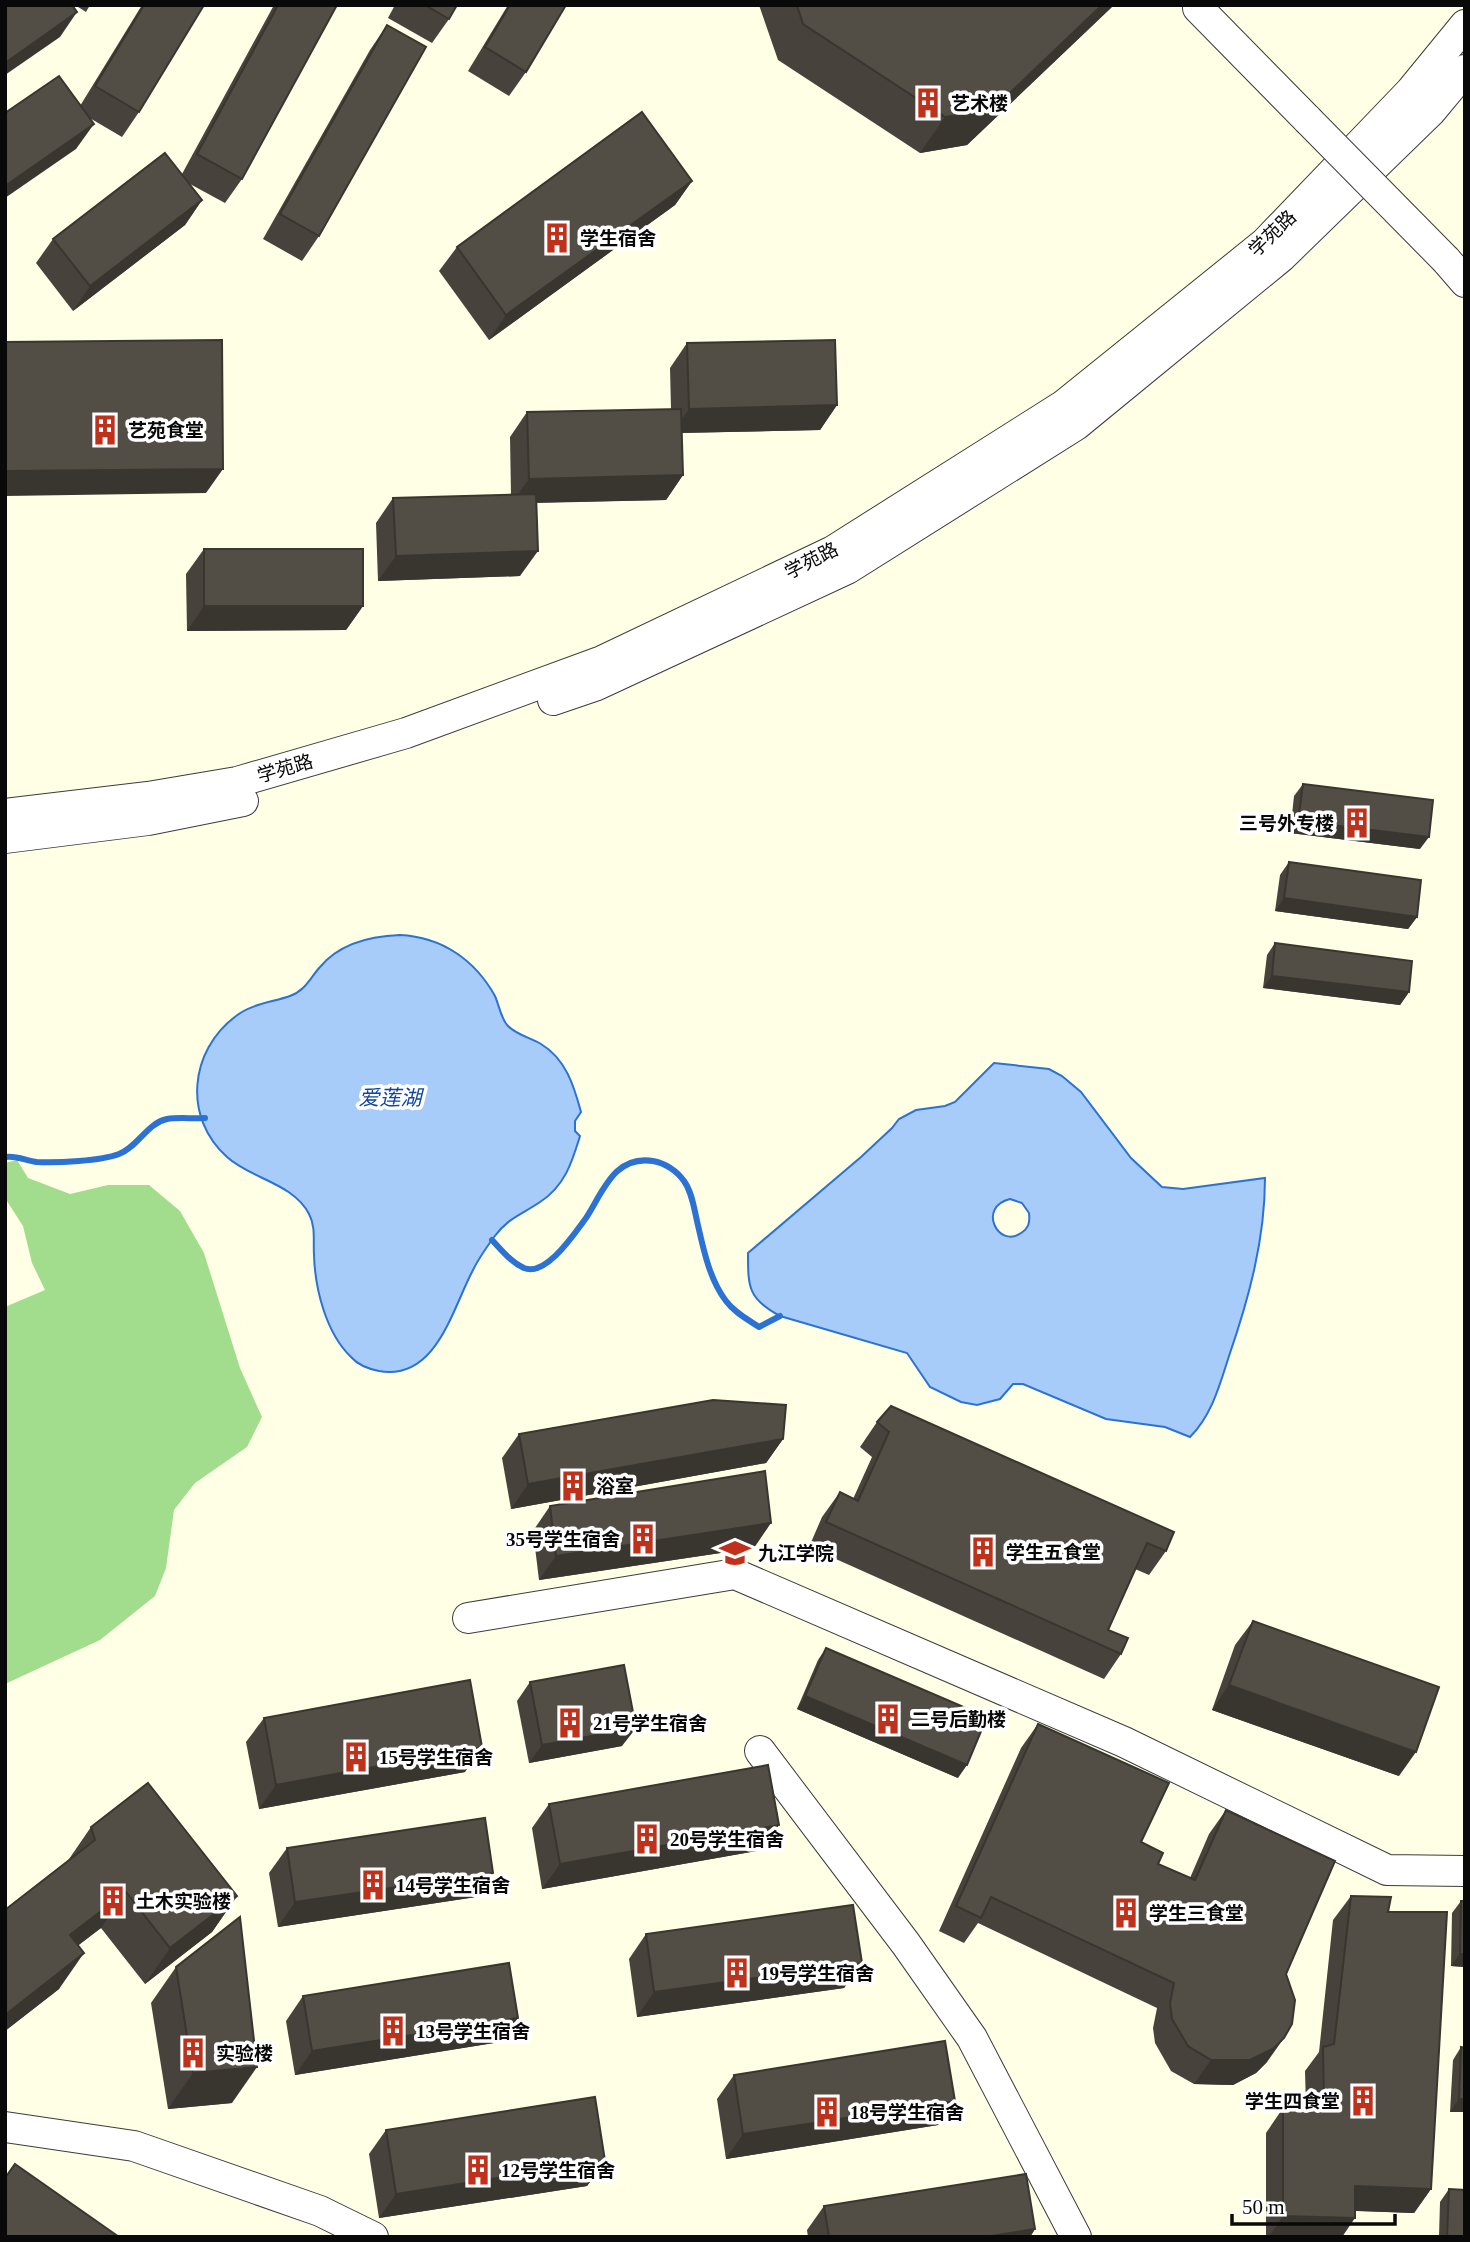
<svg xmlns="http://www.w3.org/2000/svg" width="1470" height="2242" font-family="'Times New Roman','Noto Sans SC',serif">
	<rect width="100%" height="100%" fill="#ffffe6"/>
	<polygon fill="#a2dc8d" points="17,1160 28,1178 70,1194 108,1185 149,1185 180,1211 204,1253 240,1368 262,1417 247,1447 195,1483 174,1510 166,1568 155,1596 100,1640 5,1684 5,1307 45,1290 32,1263 23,1226 5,1198 5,1163"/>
	<g fill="#a7ccfa" stroke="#2b72d4" stroke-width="2" fill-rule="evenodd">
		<path d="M400 935C442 937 475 960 495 996 499 1005 501 1019 508 1026 517 1035 531 1038 541 1044 566 1059 574 1086 581 1112L575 1121V1131L580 1136C572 1162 565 1186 540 1202 521 1215 509 1217 494 1237 486 1248 478 1259 472 1272 452 1310 436 1381 379 1371 369 1369 358 1365 351 1357 326 1333 315 1289 314 1255 313 1241 316 1227 309 1214 293 1183 251 1179 227 1157 183 1118 189 1051 236 1016 251 1004 273 1002 290 996 305 991 310 978 320 967 340 943 371 936 400 935Z"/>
		<path d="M994 1063 1049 1069 1062 1076 1081 1092 1131 1158 1162 1187 1183 1189 1265 1178C1265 1239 1249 1298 1229 1356 1220 1384 1212 1415 1190 1437L1165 1427 1106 1419 1023 1384H1013L1000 1399 977 1405 961 1402 930 1387 907 1353 780 1316C748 1299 748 1287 748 1253L861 1157 892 1128 899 1119 916 1110 945 1106 955 1102ZM1010 1199 1022 1203 1029 1213C1030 1222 1029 1228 1021 1233 998 1249 977 1207 1010 1199Z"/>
	</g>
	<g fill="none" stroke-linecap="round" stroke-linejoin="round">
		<g stroke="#2b72d4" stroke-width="6">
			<path d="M5 1157C17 1155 26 1161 37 1162 57 1163 101 1161 119 1154 138 1147 147 1123 167 1119 179 1117 193 1119 205 1118"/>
			<path d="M492 1240C501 1250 511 1262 524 1268 546 1277 574 1234 586 1218 603 1192 614 1155 653 1161 665 1163 677 1171 684 1181 692 1192 694 1208 697 1221 703 1247 709 1279 726 1301 734 1312 747 1319 759 1327L780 1316"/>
		</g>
		<g stroke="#3c3c3c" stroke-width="32">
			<g id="minor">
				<polyline points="1198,8 1308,120"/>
				<polyline points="1446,260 1465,282"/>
				<polyline points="553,700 597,685 847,569 1076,425 1281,257 1431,111 1465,70"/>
				<polyline points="5,814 148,797 237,782 406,733 602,661 833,551 1064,405 1265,243 1411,91 1465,25"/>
				<polyline points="5,838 148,820 243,801"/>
				<polyline points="468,1618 735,1574 1124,1742 1387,1870 1465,1871"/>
				<polyline points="760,1751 906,1944 972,2038 1076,2237"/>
				<polyline points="5,2127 134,2146 320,2211 373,2237"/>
			</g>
		</g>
		<use href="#minor" stroke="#fff" stroke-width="30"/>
		<g stroke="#3c3c3c" stroke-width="32" stroke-linecap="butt">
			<polyline id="minor-bridge" points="1308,120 1446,260"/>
		</g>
		<use href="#minor-bridge" stroke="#fff" stroke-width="30"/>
	</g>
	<g fill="#47423b">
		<polygon points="75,5 90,5 86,12"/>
		<polygon points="142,5 204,5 139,112 122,137 88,117 76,149 80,106"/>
		<polygon points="274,5 337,5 242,179 225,203 190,184 202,200 185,225 73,311 36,263 53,239 182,174"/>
		<polygon points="395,5 457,5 449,19 432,43 388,18"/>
		<polygon points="508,5 566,5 526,72 509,96 468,71"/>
		<polygon points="759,5 1114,5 967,145 920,153 778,60"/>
		<polygon points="387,25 319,236 302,261 263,239 370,50"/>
		<polygon points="692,181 675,205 489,340 439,271 457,247"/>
		<polygon points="687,343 837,405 820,430 682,433 683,475 666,500 536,503 520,576 378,581 376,523 393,498 511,495 510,437 527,412 671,409 670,368"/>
		<polygon points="204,549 363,606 346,630 187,631 186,574"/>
		<polygon points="1303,784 1420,849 1290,833 1294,796"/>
		<polygon points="1289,862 1417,917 1408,929 1275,911 1280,875"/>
		<polygon points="1275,943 1409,992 1400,1005 1263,988 1267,955"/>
		<polygon points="877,1422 1166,1551 1149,1575 1135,1569 1108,1630 1121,1654 1104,1679 809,1547 822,1517 840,1492 853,1499 872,1457 860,1447"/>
		<polygon points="519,1434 783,1439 766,1463 511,1509 502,1458"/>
		<polygon points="550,1506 754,1548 539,1580 533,1531"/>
		<polygon points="1253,1621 1399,1776 1212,1710 1235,1645"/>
		<polygon points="826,1648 958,1778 797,1709 818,1660"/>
		<polygon points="530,1682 622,1746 529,1763 517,1701"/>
		<polygon points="264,1718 465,1772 259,1809 246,1742"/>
		<polygon points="1038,1724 1141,1842 1158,1864 1190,1878 1209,1834 1226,1810 1286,1974 1267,2062 1256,2073 1233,2085 1194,2084 1171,2071 1155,2043 1153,2028 1157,2008 978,1923 964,1943 939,1931 1021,1748"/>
		<polygon points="549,1804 762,1850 542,1889 532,1828"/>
		<polygon points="91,1827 237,1896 212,1932 145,1984 101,1928 78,1945 59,1989 5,2031 5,1910 67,1862"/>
		<polygon points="287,1848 493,1873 476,1897 278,1927 269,1873"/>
		<polygon points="1351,1896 1388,1912 1431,2189 1414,2213 1355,2211 1342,2237 1266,2237 1266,2133 1283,2108 1306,2107 1305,2071 1319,2052 1333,1920"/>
		<polygon points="1461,1901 1465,1967 1451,1966 1452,1913"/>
		<polygon points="646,1934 862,1963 844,1988 637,2017 629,1959"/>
		<polygon points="176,1967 232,2103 168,2109 151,2003"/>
		<polygon points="303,1996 500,2042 295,2075 286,2021"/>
		<polygon points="1461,2047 1465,2048 1465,2112 1450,2112 1453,2060"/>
		<polygon points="734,2075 938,2125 726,2159 717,2099"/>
		<polygon points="386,2130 605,2161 587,2186 379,2218 369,2154"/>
		<polygon points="1449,2189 1465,2237 1439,2237 1440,2202"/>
		<polygon points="824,2206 1035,2229 1030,2237 808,2237 807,2230"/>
	</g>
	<g fill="#393630">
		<polygon points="1102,5 1114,5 967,145 920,153 945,117"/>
		<polygon points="77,12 60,37 5,75 5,63"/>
		<polygon points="94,124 76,149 5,198 5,186"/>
		<polygon points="692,181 675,205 489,340 506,315"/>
		<polygon points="202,200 185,225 73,311 90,286"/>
		<polygon points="837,405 820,430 672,433 689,409"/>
		<polygon points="223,469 206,493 5,496 5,471"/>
		<polygon points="683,475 666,500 512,503 529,479"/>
		<polygon points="538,551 520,576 378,581 396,556"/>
		<polygon points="204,606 363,606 346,630 187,631"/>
		<polygon points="1298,821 1429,837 1420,849 1290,833"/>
		<polygon points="1284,898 1417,917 1408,929 1275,911"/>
		<polygon points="1272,976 1409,992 1400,1005 1263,988"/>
		<polygon points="783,1439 766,1463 511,1509 528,1484"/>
		<polygon points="771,1523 754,1548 539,1580 556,1556"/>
		<polygon points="1229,1685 1416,1752 1399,1776 1212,1710"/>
		<polygon points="805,1696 967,1765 958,1778 797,1709"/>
		<polygon points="636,1728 622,1746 529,1763 542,1745"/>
		<polygon points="482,1747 465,1772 259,1809 276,1785"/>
		<polygon points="779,1825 762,1850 542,1889 560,1864"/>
		<polygon points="493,1873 476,1897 278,1927 295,1902"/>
		<polygon points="126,1892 101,1928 45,1971 70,1935"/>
		<polygon points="237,1896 212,1932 145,1984 170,1948"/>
		<polygon points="84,1953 59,1989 5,2031 5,2015"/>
		<polygon points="1460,1954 1465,1954 1465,1967 1451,1966"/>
		<polygon points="862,1963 844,1988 637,2017 654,1992"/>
		<polygon points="518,2018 500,2042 295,2075 312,2051"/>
		<polygon points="1284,2038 1267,2062 1256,2073 1233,2085 1194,2084 1211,2060"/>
		<polygon points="257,2067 232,2103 168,2109 193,2073"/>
		<polygon points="1459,2099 1465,2099 1465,2112 1450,2112"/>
		<polygon points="955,2101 938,2125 726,2159 743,2134"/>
		<polygon points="605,2161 587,2186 379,2218 396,2194"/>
		<polygon points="1355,2186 1431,2189 1414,2213 1337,2210"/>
		<polygon points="1283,2216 1355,2218 1342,2237 1269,2237"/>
		<polygon points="1035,2229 1030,2237 985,2237"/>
	</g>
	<g fill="#524d45" stroke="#393630" stroke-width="2">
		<polygon points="5,5 72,5 77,12 5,63"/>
		<polygon points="144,5 204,5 139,112 95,86"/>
		<polygon points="278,5 337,5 242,179 197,154"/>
		<polygon points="425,5 457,5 449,19"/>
		<polygon points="510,5 566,5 526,72 485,47"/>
		<polygon points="797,5 1102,5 992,110 945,117 803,24"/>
		<polygon points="387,25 426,47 319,236 280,214"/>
		<polygon points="59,76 94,124 5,186 5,113"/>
		<polygon points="642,112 692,181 506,315 457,247"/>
		<polygon points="165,153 202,200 90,286 53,239"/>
		<polygon points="222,340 223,469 5,471 5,342"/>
		<polygon points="835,340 837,405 689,409 687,343"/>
		<polygon points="681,409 683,475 529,479 527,412"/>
		<polygon points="536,494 538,551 396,556 393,498"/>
		<rect x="204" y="549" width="159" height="57"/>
		<polygon points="1303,784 1433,800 1429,837 1298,821"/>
		<polygon points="1289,862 1421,880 1417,917 1284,898"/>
		<polygon points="1275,943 1412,961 1409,992 1272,976"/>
		<polygon points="713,1400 786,1405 783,1439 528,1484 519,1434"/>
		<polygon points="891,1406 1174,1532 1166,1551 1147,1543 1108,1630 1128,1638 1121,1654 826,1522 840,1492 858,1501 889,1432 877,1422"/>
		<polygon points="765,1471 771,1523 556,1556 550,1506"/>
		<polygon points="1253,1621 1439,1687 1416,1752 1229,1685"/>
		<polygon points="826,1648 987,1717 967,1765 805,1696"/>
		<polygon points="624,1665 636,1728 542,1745 530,1682"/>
		<polygon points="470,1680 482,1747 276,1785 264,1718"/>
		<polygon points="1038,1724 1169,1783 1141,1842 1163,1853 1158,1864 1195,1880 1226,1810 1335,1861 1286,1974 1295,2000 1292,2024 1284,2038 1274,2048 1250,2060 1211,2060 1188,2046 1172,2019 1170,2003 1174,1983 991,1897 981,1918 956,1906"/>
		<polygon points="768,1765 779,1825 560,1864 549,1804"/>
		<polygon points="148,1783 237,1896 170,1948 126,1892 70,1935 84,1953 5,2015 5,1910 95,1840 91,1827"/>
		<polygon points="485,1818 493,1873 295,1902 287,1848"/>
		<polygon points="1351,1896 1391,1897 1388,1912 1447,1912 1431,2189 1355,2186 1355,2218 1283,2216 1283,2108 1324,2106 1323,2047 1334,2044"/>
		<polygon points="1461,1901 1465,1901 1465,1954 1460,1954"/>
		<polygon points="853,1905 862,1963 654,1992 646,1934"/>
		<polygon points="240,1917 257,2067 193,2073 176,1967"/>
		<polygon points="509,1963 518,2018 312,2051 303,1996"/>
		<polygon points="945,2041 955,2101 743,2134 734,2075"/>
		<polygon points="1461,2047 1465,2048 1465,2099 1459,2099"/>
		<polygon points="595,2097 605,2161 396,2194 386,2130"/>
		<polygon points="15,2164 119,2237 5,2237 5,2178"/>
		<polygon points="1026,2174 1035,2229 985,2237 829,2237 824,2206"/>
		<polygon points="1449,2189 1465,2190 1465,2237 1447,2237"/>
	</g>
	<defs>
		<g id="building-bare" transform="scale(2.415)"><path d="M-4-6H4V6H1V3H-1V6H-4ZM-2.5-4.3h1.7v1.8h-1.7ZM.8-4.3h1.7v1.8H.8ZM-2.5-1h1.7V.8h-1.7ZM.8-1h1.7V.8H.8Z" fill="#bf311b" stroke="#fff" stroke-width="2.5" paint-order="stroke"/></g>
		<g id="university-bare" transform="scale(2.415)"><path d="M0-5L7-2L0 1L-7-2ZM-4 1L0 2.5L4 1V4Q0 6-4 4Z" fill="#bf311b" stroke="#fff" stroke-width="2.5" paint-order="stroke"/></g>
	</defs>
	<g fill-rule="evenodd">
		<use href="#building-bare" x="928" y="103"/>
		<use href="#building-bare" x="557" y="238"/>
		<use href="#building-bare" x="105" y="430"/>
		<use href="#building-bare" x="1357" y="823"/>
		<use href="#building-bare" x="573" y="1486"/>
		<use href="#building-bare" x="643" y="1539"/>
		<use href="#building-bare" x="983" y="1552"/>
		<use href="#university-bare" x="735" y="1553"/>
		<use href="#building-bare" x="888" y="1719"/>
		<use href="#building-bare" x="570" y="1723"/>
		<use href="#building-bare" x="356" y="1757"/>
		<use href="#building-bare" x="647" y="1839"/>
		<use href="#building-bare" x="373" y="1885"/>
		<use href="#building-bare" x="113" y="1901"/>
		<use href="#building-bare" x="1126" y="1913"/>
		<use href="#building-bare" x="737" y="1973"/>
		<use href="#building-bare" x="393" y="2031"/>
		<use href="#building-bare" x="193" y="2053"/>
		<use href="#building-bare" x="1363" y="2101"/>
		<use href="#building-bare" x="827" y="2112"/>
		<use href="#building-bare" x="478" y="2170"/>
	</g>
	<g text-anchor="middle" stroke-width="7" stroke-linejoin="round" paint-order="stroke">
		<g font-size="19" font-weight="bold" fill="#090909" stroke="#fff" text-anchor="start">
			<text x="951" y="110">艺术楼</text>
			<text x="580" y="245">学生宿舍</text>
			<text x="128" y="437">艺苑食堂</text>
			<text x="1334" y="830" text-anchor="end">三号外专楼</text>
			<text x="596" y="1493">浴室</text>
			<text x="620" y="1546" text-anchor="end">35号学生宿舍</text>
			<text x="1006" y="1559">学生五食堂</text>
			<text x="758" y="1560">九江学院</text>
			<text x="911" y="1726">二号后勤楼</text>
			<text x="593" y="1730">21号学生宿舍</text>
			<text x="379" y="1764">15号学生宿舍</text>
			<text x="670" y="1846">20号学生宿舍</text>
			<text x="396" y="1892">14号学生宿舍</text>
			<text x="136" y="1908">土木实验楼</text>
			<text x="1149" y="1920">学生三食堂</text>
			<text x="760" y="1980">19号学生宿舍</text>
			<text x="416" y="2038">13号学生宿舍</text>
			<text x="216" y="2060">实验楼</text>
			<text x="1340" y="2108" text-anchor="end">学生四食堂</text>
			<text x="850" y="2119">18号学生宿舍</text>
			<text x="501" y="2177">12号学生宿舍</text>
		</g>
		<g font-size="19" fill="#090909" stroke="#fff">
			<text transform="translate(1272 233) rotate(-44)" y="7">学苑路</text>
			<text transform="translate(811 560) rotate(-27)" y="7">学苑路</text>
			<text transform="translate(285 768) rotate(-16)" y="7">学苑路</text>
		</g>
		<g font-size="21" font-style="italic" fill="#0e46a0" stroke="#fff">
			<text x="390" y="1105">爱莲湖</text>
		</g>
	</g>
	<rect width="1470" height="2242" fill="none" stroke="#090909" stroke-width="14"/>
	<path d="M1232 2214v10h163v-10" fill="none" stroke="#090909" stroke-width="3.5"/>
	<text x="1242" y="2214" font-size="21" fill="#090909" stroke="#ffffff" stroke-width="5" paint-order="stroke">50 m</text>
</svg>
